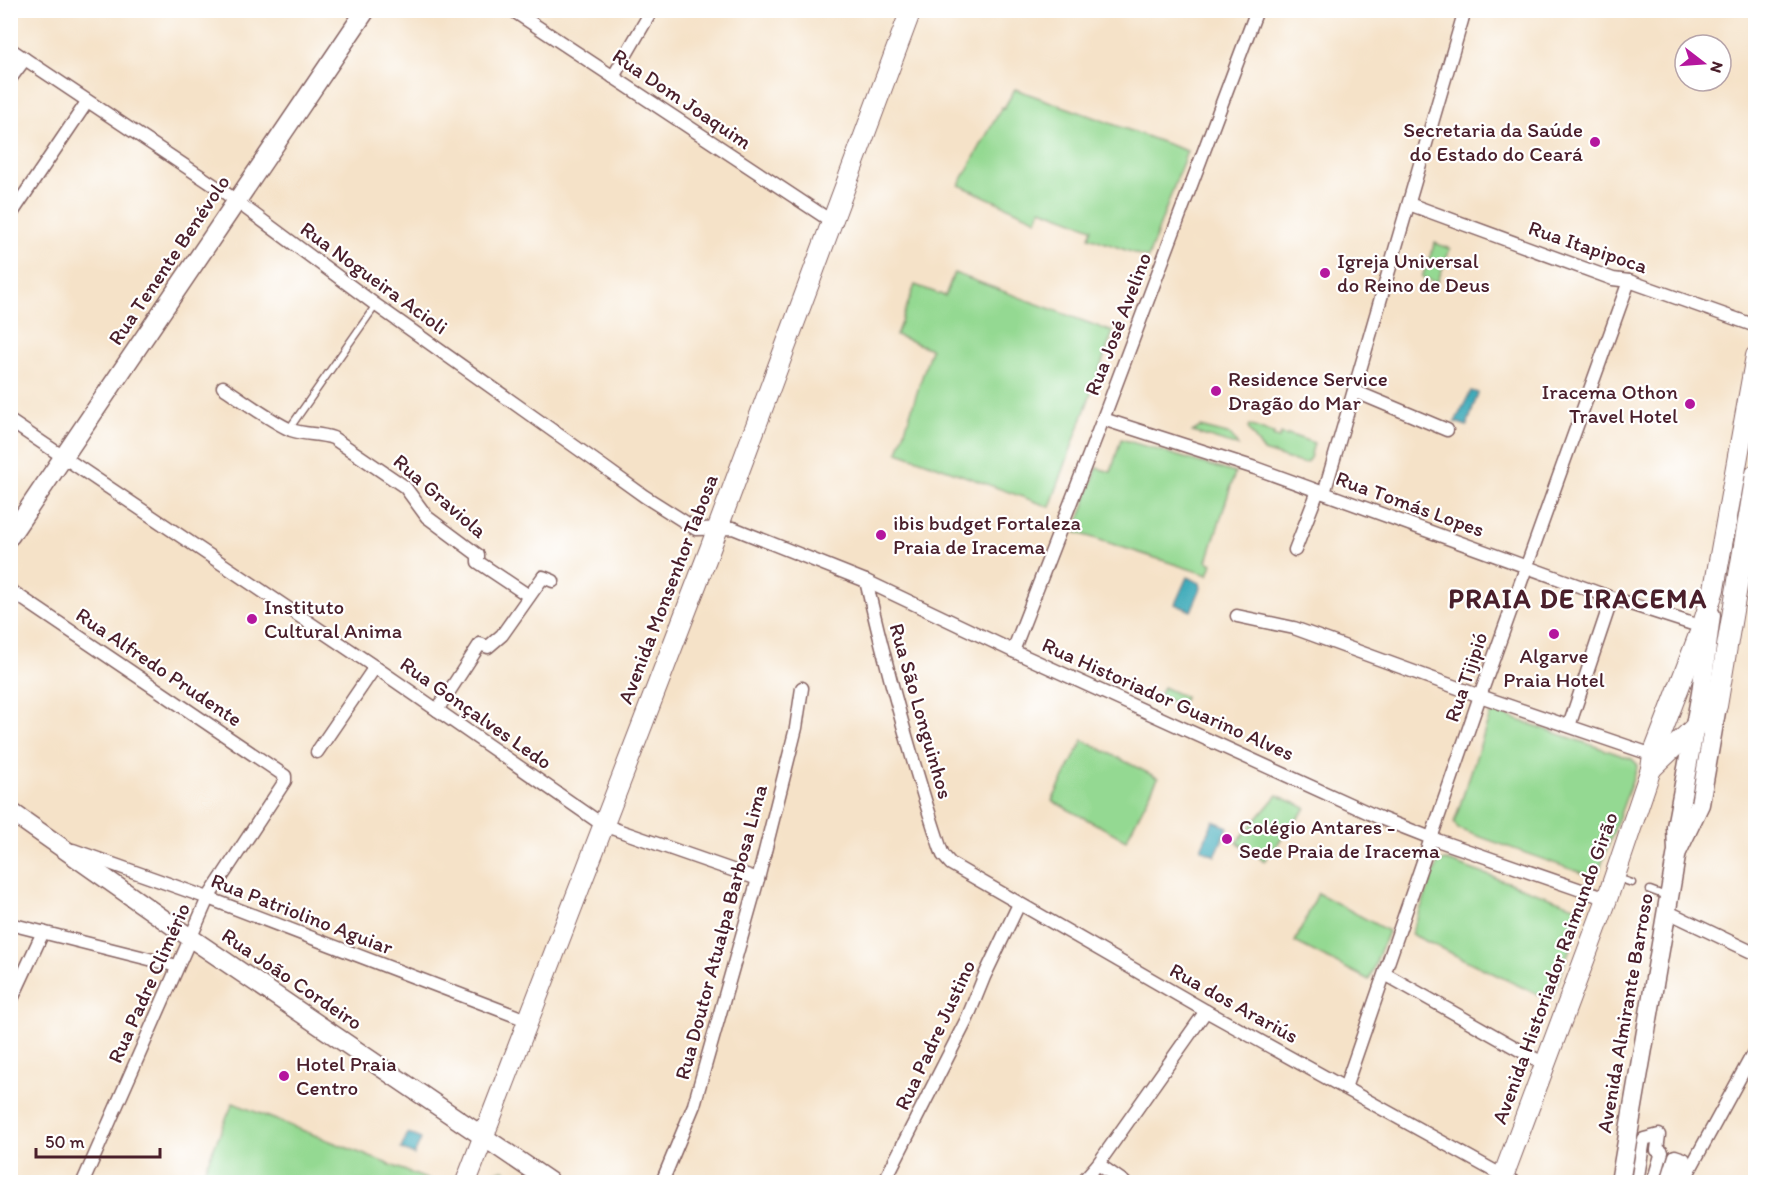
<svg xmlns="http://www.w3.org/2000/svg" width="1766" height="1193" font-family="Itim,sans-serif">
	<rect width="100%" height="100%" fill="#fff"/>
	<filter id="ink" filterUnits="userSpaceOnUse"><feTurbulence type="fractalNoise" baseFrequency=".0167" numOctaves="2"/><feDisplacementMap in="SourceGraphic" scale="12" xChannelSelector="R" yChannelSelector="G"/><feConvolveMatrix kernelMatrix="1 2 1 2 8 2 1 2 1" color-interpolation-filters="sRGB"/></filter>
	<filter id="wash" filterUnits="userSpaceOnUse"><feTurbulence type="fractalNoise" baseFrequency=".008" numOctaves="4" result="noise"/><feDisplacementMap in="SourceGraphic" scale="24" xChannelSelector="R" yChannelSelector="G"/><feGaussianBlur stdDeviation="1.35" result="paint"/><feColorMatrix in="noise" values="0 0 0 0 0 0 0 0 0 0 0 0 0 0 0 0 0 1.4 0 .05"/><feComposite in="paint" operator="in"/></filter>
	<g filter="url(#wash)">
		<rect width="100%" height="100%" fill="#f5e2c8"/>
		<g fill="#94d992" stroke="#6f7c5e" stroke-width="1.5">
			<polygon points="1015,89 1187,151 1148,258 1089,237 1092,228 1041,209 1037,220 959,185 1002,107 1004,108"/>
			<polygon points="1435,243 1450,249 1437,283 1422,277"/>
			<polygon points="954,273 1113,332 1050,507 898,452 931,349 896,335 915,285 945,296"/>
			<polygon points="1249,425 1274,434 1273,436 1279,438 1281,434 1287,436 1288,434 1314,443 1310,458 1306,463 1301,463 1263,451 1248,428"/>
			<polygon points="1200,427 1231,435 1238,446 1192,432"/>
			<polygon points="1121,439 1235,473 1207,561 1212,564 1208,575 1075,532 1097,468 1111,472"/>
			<polygon points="1163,687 1185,697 1181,706 1159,696"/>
			<polygon points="1491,712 1495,712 1632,759 1638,765 1598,874 1593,877 1458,829 1454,823"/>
			<polygon points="1083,740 1158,778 1126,840 1052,801"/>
			<polygon points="1277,795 1306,808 1264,861 1237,842"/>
			<polygon points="1445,860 1580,908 1582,915 1551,1001 1411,934 1438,863"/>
			<polygon points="1318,893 1388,931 1369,980 1295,942"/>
			<polygon points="233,1103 434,1182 199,1182"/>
			<polygon points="504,1170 510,1175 510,1182 491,1182 495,1172"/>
		</g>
		<g fill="#3aa9b8" stroke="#426472" stroke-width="1.5">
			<polygon points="1471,391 1478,393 1467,426 1455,422"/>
			<polygon points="1187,577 1200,583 1201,588 1191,611 1175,604"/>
			<polygon points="1213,821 1228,827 1215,856 1201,849"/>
			<polygon points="408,1133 421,1139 414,1155 401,1149"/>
		</g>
	</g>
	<g filter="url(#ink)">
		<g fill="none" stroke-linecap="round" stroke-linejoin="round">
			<g stroke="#866362" stroke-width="9">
				<g id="lane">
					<polyline points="289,429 376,305"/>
					<polyline points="1618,878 1632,883"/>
					<polyline points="1650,890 1666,896"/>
				</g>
			</g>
			<g stroke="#866362" stroke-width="15">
				<g id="street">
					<polyline points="512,10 831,221"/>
					<polyline points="10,49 224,192 376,305 601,465 644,496 696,529 733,528 866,581 1013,651 1380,818 1431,838 1607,899"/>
					<polyline points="613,77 652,10"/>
					<polyline points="10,79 25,59"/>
					<polyline points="1409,204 1613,279 1629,281 1756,326"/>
					<polyline points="10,216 87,102"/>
					<path d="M223 387C241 399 272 422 291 430 305 435 319 433 333 438L405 487 427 517 478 555V562L529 596"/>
					<polyline points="1354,391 1447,430"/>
					<polyline points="1103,419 1255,468 1612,598 1702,627"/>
					<polyline points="10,421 375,667 603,825 758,879"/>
					<polyline points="1324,493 1465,10"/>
					<polyline points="1295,550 1318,491"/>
					<path d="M866 581C887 671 911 759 940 847L943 855 951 864 1206 1011 1514 1182"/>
					<polyline points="10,590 285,776 285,781 208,898 83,1182"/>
					<polyline points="1237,616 1294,628 1480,696 1653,755"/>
					<polyline points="1013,651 1103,419 1257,10"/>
					<polyline points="437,710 480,644 488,647 502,635 543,577 553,581"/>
					<polyline points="1569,726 1612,598"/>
					<polyline points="317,752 375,667"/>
					<polyline points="73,850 208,898 529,1021"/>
					<polyline points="1666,911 1756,954"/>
					<polyline points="10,924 177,966"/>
					<polyline points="1385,974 1546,1065"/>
					<polyline points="10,1003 43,932"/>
					<polyline points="1345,1088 1480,696 1629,281"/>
					<polyline points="1098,1164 1124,1182"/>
					<polyline points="662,1182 694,1105 758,879 796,728 802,688"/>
					<polyline points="884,1182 967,1019 984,977 1019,904"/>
					<polyline points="1082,1182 1098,1164 1206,1011"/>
					<polyline points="1637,1182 1644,1139 1659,1135 1657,1150 1662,1152 1654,1179 1657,1182"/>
					<polyline points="1667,1182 1675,1156 1684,1159 1673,1182"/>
					<polyline points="1683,1182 1756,1048"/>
				</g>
			</g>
			<g stroke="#866362" stroke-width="21">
				<g id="secondary">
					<polyline points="10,536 366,10"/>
					<polyline points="10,811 176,928 550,1182"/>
					<polyline points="1678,850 1700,804 1717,706"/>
					<polyline points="1620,1182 1677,851 1676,827 1701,693 1711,615"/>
				</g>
			</g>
			<g stroke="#866362" stroke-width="22">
				<g id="primary">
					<polyline points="1651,769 1717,706 1756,474"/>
					<polyline points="466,1182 710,549 911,10"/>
					<polyline points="1501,1182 1607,899 1651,769 1653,755 1702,627 1714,589 1756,356"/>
				</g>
			</g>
			<use href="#lane" stroke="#fff" stroke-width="6"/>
			<use href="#street" stroke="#fff" stroke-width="12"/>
			<use href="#secondary" stroke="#fff" stroke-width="18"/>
			<use href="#primary" stroke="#fff" stroke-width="20"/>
		</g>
	</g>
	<g fill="#b5179e" stroke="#fff" stroke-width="2">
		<circle cx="1595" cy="142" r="6"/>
		<circle cx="1325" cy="273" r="6"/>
		<circle cx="1216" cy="391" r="6"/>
		<circle cx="1690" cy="404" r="6"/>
		<circle cx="881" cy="535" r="6"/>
		<circle cx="252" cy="619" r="6"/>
		<circle cx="1554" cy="634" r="6"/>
		<circle cx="1227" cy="839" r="6"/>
		<circle cx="284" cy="1076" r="6"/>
	</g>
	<g text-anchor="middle" stroke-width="4.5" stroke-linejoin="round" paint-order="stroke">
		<g font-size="21" fill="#4a1f2b" stroke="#fff">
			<text transform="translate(682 99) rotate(34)" y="7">Rua Dom Joaquim</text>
			<text transform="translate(1588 247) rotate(19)" y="7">Rua Itapipoca</text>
			<text transform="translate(169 260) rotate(-56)" y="7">Rua Tenente Benévolo</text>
			<text transform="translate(374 278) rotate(36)" y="7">Rua Nogueira Acioli</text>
			<text transform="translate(1118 324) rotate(-69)" y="7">Rua José Avelino</text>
			<text transform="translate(440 496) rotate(41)" y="7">Rua Graviola</text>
			<text transform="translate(1410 504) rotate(20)" y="7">Rua Tomás Lopes</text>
			<text transform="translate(668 589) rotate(-69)" y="7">Avenida Monsenhor Tabosa</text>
			<text transform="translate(159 667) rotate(34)" y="7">Rua Alfredo Prudente</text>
			<text transform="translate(1466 677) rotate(-71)" y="7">Rua Tijipió</text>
			<text transform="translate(1168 699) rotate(24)" y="7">Rua Historiador Guarino Alves</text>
			<text transform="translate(921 711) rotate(74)" y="7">Rua São Longuinhos</text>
			<text transform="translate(476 713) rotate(35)" y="7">Rua Gonçalves Ledo</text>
			<text transform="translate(302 914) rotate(21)" y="7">Rua Patriolino Aguiar</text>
			<text transform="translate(721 932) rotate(-75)" y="7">Rua Doutor Atualpa Barbosa Lima</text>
			<text transform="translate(1555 968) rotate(-70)" y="7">Avenida Historiador Raimundo Girão</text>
			<text transform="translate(292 979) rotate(34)" y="7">Rua João Cordeiro</text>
			<text transform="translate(149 983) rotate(-66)" y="7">Rua Padre Climério</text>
			<text transform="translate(1234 1003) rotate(29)" y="7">Rua dos Arariús</text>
			<text transform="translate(1625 1013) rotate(-80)" y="7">Avenida Almirante Barroso</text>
			<text transform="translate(935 1035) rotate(-65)" y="7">Rua Padre Justino</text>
		</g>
		<g font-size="21" fill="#4a1f2b" stroke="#fff" text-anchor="start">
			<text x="1583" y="137" text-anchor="end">Secretaria da Saúde<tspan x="1583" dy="24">do Estado do Ceará</tspan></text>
			<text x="1337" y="268">Igreja Universal<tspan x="1337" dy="24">do Reino de Deus</tspan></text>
			<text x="1228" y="386">Residence Service<tspan x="1228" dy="24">Dragão do Mar</tspan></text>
			<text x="1678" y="399" text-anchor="end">Iracema Othon<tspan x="1678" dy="24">Travel Hotel</tspan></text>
			<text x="893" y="530">ibis budget Fortaleza<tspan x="893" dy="24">Praia de Iracema</tspan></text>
			<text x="264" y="614">Instituto<tspan x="264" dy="24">Cultural Anima</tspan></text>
			<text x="1554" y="663" text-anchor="middle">Algarve<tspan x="1554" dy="24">Praia Hotel</tspan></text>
			<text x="1239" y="834">Colégio Antares -<tspan x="1239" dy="24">Sede Praia de Iracema</tspan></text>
			<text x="296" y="1071">Hotel Praia<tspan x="296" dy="24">Centro</tspan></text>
		</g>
		<g font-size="27" font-weight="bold" letter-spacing="1.5" fill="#4a1f2b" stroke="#fff">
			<text x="1578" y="608">PRAIA DE IRACEMA</text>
		</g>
	</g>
	<rect width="1766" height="1193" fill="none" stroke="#fff" stroke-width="36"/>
	<g transform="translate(1703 63) rotate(107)"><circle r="28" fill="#ffffff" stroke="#b7a5aa" stroke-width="1.5"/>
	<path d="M0-4.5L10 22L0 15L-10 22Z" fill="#b5179e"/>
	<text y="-9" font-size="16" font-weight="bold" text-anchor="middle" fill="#4a1f2b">N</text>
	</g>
	<path d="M36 1148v9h124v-9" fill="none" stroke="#4a1f2b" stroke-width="3"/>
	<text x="45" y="1148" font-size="18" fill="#4a1f2b" stroke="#ffffff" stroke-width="4.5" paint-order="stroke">50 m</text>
</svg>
